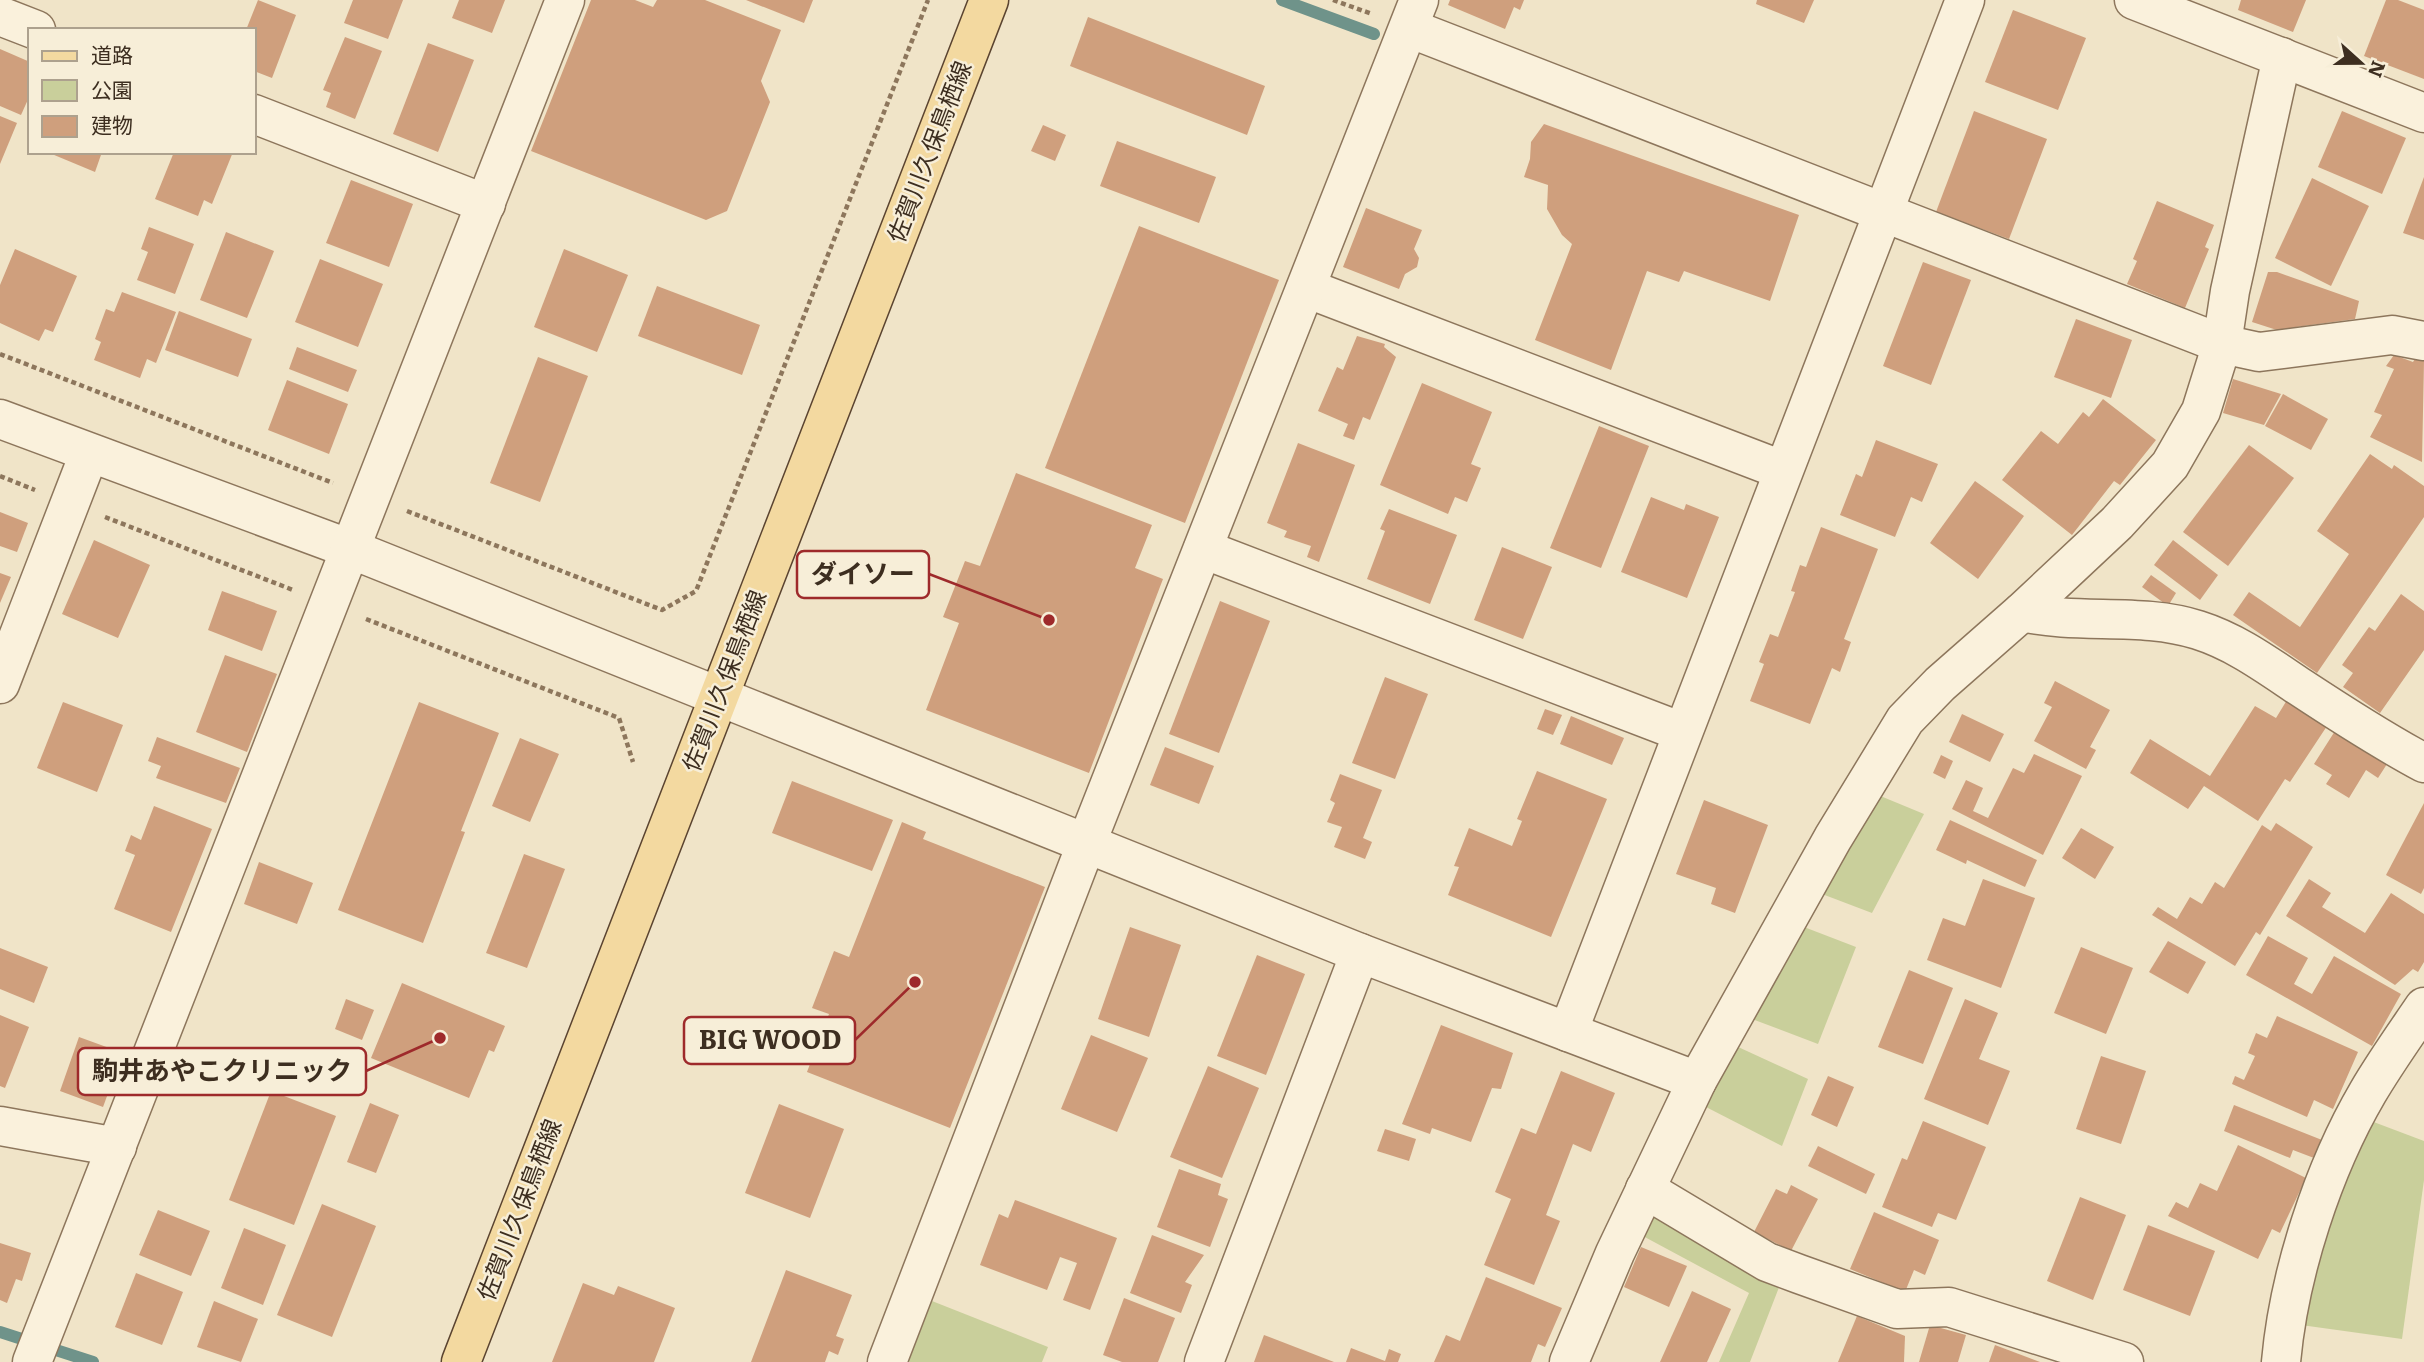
<svg xmlns="http://www.w3.org/2000/svg" width="2424" height="1362" font-family="Literata,'Noto Sans JP',serif">
	<rect width="100%" height="100%" fill="#f0e4c8"/>
	<g fill="#c9cf9b">
		<polygon points="1878,795 1924,814 1872,913 1822,894"/>
		<polygon points="1804,927 1856,947 1818,1044 1752,1019"/>
		<polygon points="1736,1046 1808,1079 1782,1146 1706,1107"/>
		<polygon points="2371,1121 2424,1141 2424,1180 2402,1339 2301,1325 2330,1221"/>
		<polygon points="1655,1208 1783,1277 1750,1362 1719,1362 1749,1293 1641,1235"/>
		<polygon points="932,1301 1048,1347 1042,1362 908,1362"/>
	</g>
	<g fill="none" stroke-linecap="round" stroke-linejoin="round">
		<g stroke="#6f938a" stroke-width="12">
			<polyline points="1282,0 1374,34"/>
			<polyline points="0,1332 93,1362"/>
		</g>
	</g>
	<g fill="#cf9f7d">
		<polygon points="258,0 296,15 272,78 254,71 254,30 246,30"/>
		<polygon points="353,0 403,0 388,39 344,23"/>
		<polygon points="459,0 505,0 492,33 452,18"/>
		<polygon points="591,0 635,0 653,7 657,0 705,0 781,30 761,81 770,102 727,211 706,220 531,151"/>
		<polygon points="746,0 813,0 804,23"/>
		<polygon points="1450,0 1524,0 1520,10 1514,7 1505,29 1448,5"/>
		<polygon points="1757,0 1814,0 1804,23 1756,4"/>
		<polygon points="2241,0 2306,0 2293,32 2238,10"/>
		<polygon points="2386,0 2398,0 2424,10 2424,79 2364,56"/>
		<polygon points="2013,10 2086,38 2058,110 1985,82"/>
		<polygon points="1088,17 1265,86 1247,135 1070,66"/>
		<polygon points="345,37 382,51 355,119 326,107 331,93 323,90"/>
		<polygon points="428,43 474,60 438,152 393,134"/>
		<polygon points="0,49 30,62 30,95 21,115 0,106"/>
		<polygon points="1974,111 2047,139 2009,239 1936,212"/>
		<polygon points="2342,111 2406,138 2382,194 2318,167"/>
		<polygon points="0,116 17,123 0,164"/>
		<polygon points="1544,124 1799,215 1770,301 1684,271 1679,282 1647,271 1611,370 1535,340 1572,244 1562,235 1547,209 1548,185 1524,177 1530,159 1531,142"/>
		<polygon points="1043,125 1066,135 1055,161 1031,151"/>
		<polygon points="1117,141 1216,177 1199,223 1100,186"/>
		<polygon points="47,152 102,152 95,172"/>
		<polygon points="174,152 233,152 212,204 204,200 198,216 155,199"/>
		<polygon points="2424,177 2424,240 2403,233"/>
		<polygon points="2312,178 2369,206 2331,286 2275,258"/>
		<polygon points="351,180 413,204 389,267 326,243"/>
		<polygon points="2157,201 2214,225 2205,247 2209,249 2185,308 2127,284 2137,261 2133,259"/>
		<polygon points="1366,208 1422,230 1414,249 1419,258 1417,267 1405,274 1399,289 1343,267"/>
		<polygon points="1139,226 1279,280 1185,523 1045,468"/>
		<polygon points="149,227 194,244 175,294 137,280 148,252 141,249"/>
		<polygon points="226,232 274,251 247,318 200,300"/>
		<polygon points="15,249 77,276 53,332 45,329 39,341 0,323 0,285"/>
		<polygon points="564,249 628,275 597,352 534,327"/>
		<polygon points="320,259 383,284 358,347 295,322"/>
		<polygon points="1923,262 1971,280 1931,385 1883,366"/>
		<polygon points="2268,272 2277,272 2359,301 2355,319 2296,327 2283,332 2252,322"/>
		<polygon points="657,286 760,325 742,375 638,336"/>
		<polygon points="122,292 176,312 156,363 147,359 140,378 94,360 101,342 95,339 106,309 114,312"/>
		<polygon points="179,311 252,339 238,377 165,350"/>
		<polygon points="2076,319 2132,340 2111,398 2054,377"/>
		<polygon points="1357,336 1385,344 1384,347 1396,357 1370,420 1363,417 1354,440 1343,436 1348,424 1318,411 1337,367 1343,370"/>
		<polygon points="297,347 357,370 348,392 289,369"/>
		<polygon points="2394,355 2413,362 2416,357 2424,360 2422,462 2370,437 2382,415 2374,412 2394,369 2386,366"/>
		<polygon points="538,357 588,376 540,502 490,483"/>
		<polygon points="2233,379 2281,394 2264,425 2223,413"/>
		<polygon points="287,380 348,404 329,454 268,430"/>
		<polygon points="1422,383 1492,412 1471,464 1481,468 1467,502 1455,497 1448,514 1380,485"/>
		<polygon points="2283,394 2328,419 2311,450 2265,426"/>
		<polygon points="2103,399 2156,440 2120,485 2114,481 2072,535 2002,480 2041,431 2058,444 2083,412 2089,417"/>
		<polygon points="1599,426 1649,446 1601,568 1550,548"/>
		<polygon points="1876,440 1938,464 1922,502 1911,497 1895,537 1840,515 1856,474 1862,477"/>
		<polygon points="1298,443 1355,465 1319,562 1307,557 1311,546 1284,537 1287,531 1267,523"/>
		<polygon points="2249,445 2294,478 2228,566 2183,532"/>
		<polygon points="2370,454 2392,469 2394,465 2424,486 2424,517 2317,673 2233,615 2249,592 2300,627 2349,554 2317,531"/>
		<polygon points="1016,473 1152,525 1135,568 1163,579 1089,773 926,710 959,623 943,617 965,561 980,566"/>
		<polygon points="1975,481 2024,516 1978,579 1930,543"/>
		<polygon points="1651,497 1684,510 1686,504 1719,517 1687,598 1621,572"/>
		<polygon points="1389,509 1457,535 1430,604 1367,579 1385,531 1380,529"/>
		<polygon points="0,512 28,523 17,552 0,546"/>
		<polygon points="1821,527 1878,549 1844,639 1851,642 1840,672 1832,668 1810,724 1750,701 1764,664 1759,662 1770,634 1778,637 1795,592 1791,591 1800,565 1806,567"/>
		<polygon points="94,540 150,565 118,638 62,614"/>
		<polygon points="2173,540 2218,575 2200,600 2154,565"/>
		<polygon points="1502,547 1552,567 1523,639 1474,620"/>
		<polygon points="0,573 11,577 0,603"/>
		<polygon points="2151,575 2176,593 2168,606 2142,587"/>
		<polygon points="222,591 277,611 262,651 208,630"/>
		<polygon points="2401,594 2424,611 2424,650 2380,713 2343,687 2353,673 2342,665 2369,627 2375,631"/>
		<polygon points="1220,601 1270,621 1219,753 1169,734"/>
		<polygon points="225,655 277,674 247,752 196,732"/>
		<polygon points="1385,677 1428,694 1395,779 1352,763"/>
		<polygon points="2055,681 2110,710 2090,747 2096,750 2086,769 2034,741 2052,707 2044,703"/>
		<polygon points="2287,700 2327,726 2290,782 2285,779 2258,821 2204,786 2188,809 2130,773 2150,739 2210,776 2255,706 2276,718"/>
		<polygon points="63,702 123,725 97,792 37,768"/>
		<polygon points="419,702 499,733 461,831 465,832 423,943 338,910"/>
		<polygon points="1545,709 1562,715 1553,735 1537,729"/>
		<polygon points="1962,714 2004,734 1990,762 1949,742"/>
		<polygon points="1571,716 1624,738 1612,765 1560,744"/>
		<polygon points="2335,731 2387,764 2378,778 2366,770 2349,798 2326,784 2332,775 2314,764"/>
		<polygon points="157,737 240,768 226,803 156,778 161,766 148,761"/>
		<polygon points="520,738 559,754 530,822 492,806"/>
		<polygon points="1165,747 1214,766 1199,804 1150,785"/>
		<polygon points="2034,754 2082,776 2043,855 1952,809 1966,780 1983,788 1973,811 1988,818 2013,768 2024,773"/>
		<polygon points="1941,755 1953,761 1945,779 1933,773"/>
		<polygon points="1537,771 1607,799 1551,937 1448,895 1459,867 1454,866 1469,828 1512,846 1522,821 1517,819"/>
		<polygon points="1340,774 1382,790 1363,838 1372,842 1365,859 1334,847 1342,827 1327,822 1335,803 1330,800"/>
		<polygon points="792,781 893,820 872,871 772,833"/>
		<polygon points="1704,800 1768,825 1735,913 1711,904 1716,888 1676,874"/>
		<polygon points="2424,803 2424,888 2421,894 2386,875"/>
		<polygon points="154,806 212,829 171,932 114,909 135,855 125,851 131,835 141,840"/>
		<polygon points="1950,820 2037,860 2025,887 1967,860 1966,864 1936,850"/>
		<polygon points="902,822 926,832 923,839 1045,887 950,1128 807,1072 829,1014 812,1008 834,951 849,957"/>
		<polygon points="2276,823 2313,847 2260,935 2256,932 2235,966 2152,915 2158,907 2177,919 2190,897 2202,904 2215,882 2224,888 2262,825 2271,831"/>
		<polygon points="2081,828 2114,847 2095,879 2062,858"/>
		<polygon points="524,854 565,869 527,968 486,953"/>
		<polygon points="259,862 313,883 297,924 244,904"/>
		<polygon points="1983,879 2035,898 2001,988 1927,960 1943,918 1965,926"/>
		<polygon points="2309,879 2331,893 2322,907 2365,933 2391,893 2424,914 2424,962 2418,972 2413,969 2395,985 2286,916"/>
		<polygon points="1130,927 1181,945 1149,1037 1098,1019"/>
		<polygon points="2268,936 2308,958 2294,984 2312,994 2334,956 2401,994 2372,1046 2246,975"/>
		<polygon points="2168,941 2206,962 2188,994 2149,972"/>
		<polygon points="2081,947 2133,968 2106,1034 2054,1013"/>
		<polygon points="0,948 48,967 34,1003 0,989"/>
		<polygon points="1257,955 1305,974 1266,1075 1217,1056"/>
		<polygon points="1909,970 1953,988 1923,1064 1878,1047"/>
		<polygon points="402,983 505,1026 494,1052 489,1050 469,1098 371,1058"/>
		<polygon points="346,999 374,1010 362,1040 335,1029"/>
		<polygon points="1965,999 1998,1013 1979,1059 2010,1071 1988,1125 1924,1099"/>
		<polygon points="0,1015 29,1027 5,1088 0,1086"/>
		<polygon points="2277,1016 2358,1052 2333,1109 2314,1100 2307,1117 2232,1084 2235,1076 2244,1080 2255,1056 2248,1053 2256,1033 2267,1038"/>
		<polygon points="1441,1025 1513,1053 1501,1089 1492,1088 1471,1142 1432,1128 1430,1134 1402,1124"/>
		<polygon points="1091,1035 1148,1058 1117,1132 1061,1109"/>
		<polygon points="79,1037 123,1053 103,1107 60,1091"/>
		<polygon points="2101,1056 2146,1071 2121,1144 2076,1129"/>
		<polygon points="1208,1066 1259,1088 1222,1178 1170,1157"/>
		<polygon points="1561,1071 1615,1093 1591,1152 1573,1144 1546,1215 1560,1221 1534,1285 1484,1265 1511,1199 1495,1192 1521,1128 1536,1134"/>
		<polygon points="1828,1076 1854,1087 1837,1127 1811,1115"/>
		<polygon points="271,1091 336,1116 294,1225 229,1200"/>
		<polygon points="370,1103 399,1115 376,1173 347,1162"/>
		<polygon points="779,1104 844,1129 810,1218 745,1193"/>
		<polygon points="2234,1105 2322,1140 2314,1158 2293,1150 2290,1158 2224,1131"/>
		<polygon points="1923,1121 1986,1147 1956,1220 1938,1213 1932,1227 1882,1207 1902,1158 1907,1160"/>
		<polygon points="1385,1129 1416,1139 1409,1161 1377,1151"/>
		<polygon points="2238,1145 2306,1178 2280,1233 2272,1229 2258,1259 2168,1216 2176,1202 2188,1208 2200,1183 2217,1191"/>
		<polygon points="1818,1146 1875,1174 1866,1194 1808,1166"/>
		<polygon points="1179,1169 1221,1184 1218,1195 1228,1199 1210,1247 1157,1227"/>
		<polygon points="1791,1185 1818,1199 1791,1251 1754,1232 1776,1189 1787,1194"/>
		<polygon points="2080,1197 2126,1215 2093,1300 2047,1281"/>
		<polygon points="1015,1200 1117,1238 1090,1310 1063,1300 1077,1263 1060,1257 1047,1290 980,1265 999,1214 1008,1218"/>
		<polygon points="322,1204 376,1226 332,1337 277,1315"/>
		<polygon points="158,1210 210,1231 191,1276 139,1255"/>
		<polygon points="1874,1212 1939,1240 1925,1275 1914,1270 1905,1292 1850,1269"/>
		<polygon points="2148,1225 2215,1251 2190,1316 2123,1290"/>
		<polygon points="244,1228 286,1245 263,1305 221,1288"/>
		<polygon points="1152,1235 1204,1255 1185,1282 1192,1285 1181,1313 1130,1293"/>
		<polygon points="0,1243 31,1253 22,1281 16,1279 7,1303 0,1300"/>
		<polygon points="1641,1247 1687,1266 1669,1307 1624,1287"/>
		<polygon points="786,1270 852,1295 836,1336 844,1339 838,1355 829,1351 825,1362 751,1362"/>
		<polygon points="136,1273 183,1292 162,1345 115,1327"/>
		<polygon points="1486,1277 1562,1308 1545,1347 1538,1344 1531,1362 1434,1362 1446,1335 1460,1341"/>
		<polygon points="583,1283 614,1295 618,1286 675,1308 654,1362 552,1362"/>
		<polygon points="1692,1291 1731,1309 1707,1362 1660,1362"/>
		<polygon points="1124,1298 1175,1318 1158,1362 1122,1362 1103,1355"/>
		<polygon points="214,1301 258,1319 241,1362 197,1347"/>
		<polygon points="1857,1316 1905,1336 1904,1362 1838,1362"/>
		<polygon points="1930,1325 1966,1335 1958,1362 1919,1362"/>
		<polygon points="1264,1335 1334,1362 1254,1362"/>
		<polygon points="1995,1345 2040,1362 1989,1362"/>
		<polygon points="1351,1348 1385,1361 1389,1349 1401,1354 1398,1362 1346,1362"/>
	</g>
	<g fill="none" stroke-linecap="round" stroke-linejoin="round">
		<g stroke="#8d765c" stroke-width="41">
			<g id="minor">
				<polyline points="2134,0 2424,113"/>
				<polyline points="0,16 36,30"/>
				<polyline points="1409,28 2222,344 2259,352 2392,335 2424,341"/>
				<polyline points="254,114 486,204"/>
				<polyline points="1306,288 1782,470"/>
				<polyline points="0,419 353,550 1360,953 1697,1081"/>
				<polyline points="1203,549 1682,732"/>
				<path d="M2022 612C2079 625 2142 612 2198 630 2236 642 2267 665 2300 687 2341 714 2381 740 2424 763"/>
				<polyline points="0,684 89,454"/>
				<polyline points="1568,1032 1965,0"/>
				<polyline points="0,1126 117,1147"/>
				<polyline points="1645,1189 1767,1262 1799,1274 1897,1309 1949,1307 2124,1362"/>
				<polyline points="32,1362 565,0"/>
				<polyline points="887,1362 1087,842 1419,0"/>
				<polyline points="1204,1362 1360,953"/>
				<polyline points="1569,1362 1615,1253 1697,1081 1833,838 1905,720 1940,684 2022,612 2117,523 2170,465 2201,411 2222,344 2230,291 2282,57"/>
				<path d="M2281 1362C2289 1273 2323 1169 2368 1092 2385 1063 2405 1035 2424 1007"/>
			</g>
		</g>
		<g stroke="#5b4430" stroke-width="41">
			<polyline id="major" points="461,1362 989,0"/>
		</g>
		<g stroke="#8d765c" stroke-width="4.5" stroke-dasharray="5 3.5" stroke-linecap="butt">
			<polyline points="1333,0 1372,14"/>
			<polyline points="0,354 333,483"/>
			<polyline points="0,476 35,490"/>
			<polyline points="407,511 662,610 696,591 928,0"/>
			<polyline points="105,517 293,590"/>
			<polyline points="366,619 619,718 633,762"/>
		</g>
		<use href="#minor" stroke="#faf1dc" stroke-width="38"/>
		<use href="#major" stroke="#f3d9a0" stroke-width="38"/>
	</g>
	<g text-anchor="middle" stroke-width="5" stroke-linejoin="round" paint-order="stroke">
		<g font-size="24" fill="#3d2e20" stroke="#f7eed8">
			<text transform="translate(930 152) rotate(-69)" y="8">佐賀川久保鳥栖線</text>
			<text transform="translate(725 681) rotate(-69)" y="8">佐賀川久保鳥栖線</text>
			<text transform="translate(520 1210) rotate(-69)" y="8">佐賀川久保鳥栖線</text>
		</g>
	</g>
	<path fill="none" stroke="#9e2a2b" stroke-width="2.5" d="M1049 620L929 574M915 982L855 1040M440 1038L366 1071"/>
	<g fill="#9e2a2b" stroke="#f7eed8" stroke-width="2.5">
		<circle cx="1049" cy="620" r="7"/>
		<circle cx="915" cy="982" r="7"/>
		<circle cx="440" cy="1038" r="7"/>
	</g>
	<g fill="#f7eed8" stroke="#9e2a2b" stroke-width="2.5">
		<rect x="797" y="551" width="132" height="47" rx="7"/>
		<rect x="684" y="1017" width="171" height="47" rx="7"/>
		<rect x="78" y="1048" width="288" height="47" rx="7"/>
	</g>
	<g font-size="26" text-anchor="middle" font-weight="bold" fill="#3d2e20">
		<text x="863" y="583">ダイソー</text>
		<text x="770" y="1049">BIG WOOD</text>
		<text x="222" y="1080">駒井あやこクリニック</text>
	</g>
	<rect x="28" y="28" width="228" height="126" fill="#f7eed8" stroke="#ada18e" stroke-width="2"/>
	<rect x="42" y="51" width="35" height="10" fill="#f3d9a0" stroke="#ada18e" stroke-width="2"/>
	<text x="91" y="63" font-size="21" fill="#3d2e20">道路</text>
	<rect x="42" y="80" width="35" height="21" fill="#c9cf9b" stroke="#ada18e" stroke-width="2"/>
	<text x="91" y="98" font-size="21" fill="#3d2e20">公園</text>
	<rect x="42" y="116" width="35" height="21" fill="#cf9f7d" stroke="#ada18e" stroke-width="2"/>
	<text x="91" y="133" font-size="21" fill="#3d2e20">建物</text>
	<g transform="translate(2361 63) rotate(111)" stroke="#f7eed8" stroke-width="5" paint-order="stroke">
	<path d="M0-5L12 26L0 18L-12 26Z" fill="#3d2e20"/>
	<text y="-10" font-size="19" font-weight="bold" text-anchor="middle" fill="#3d2e20">N</text>
	</g>
</svg>
